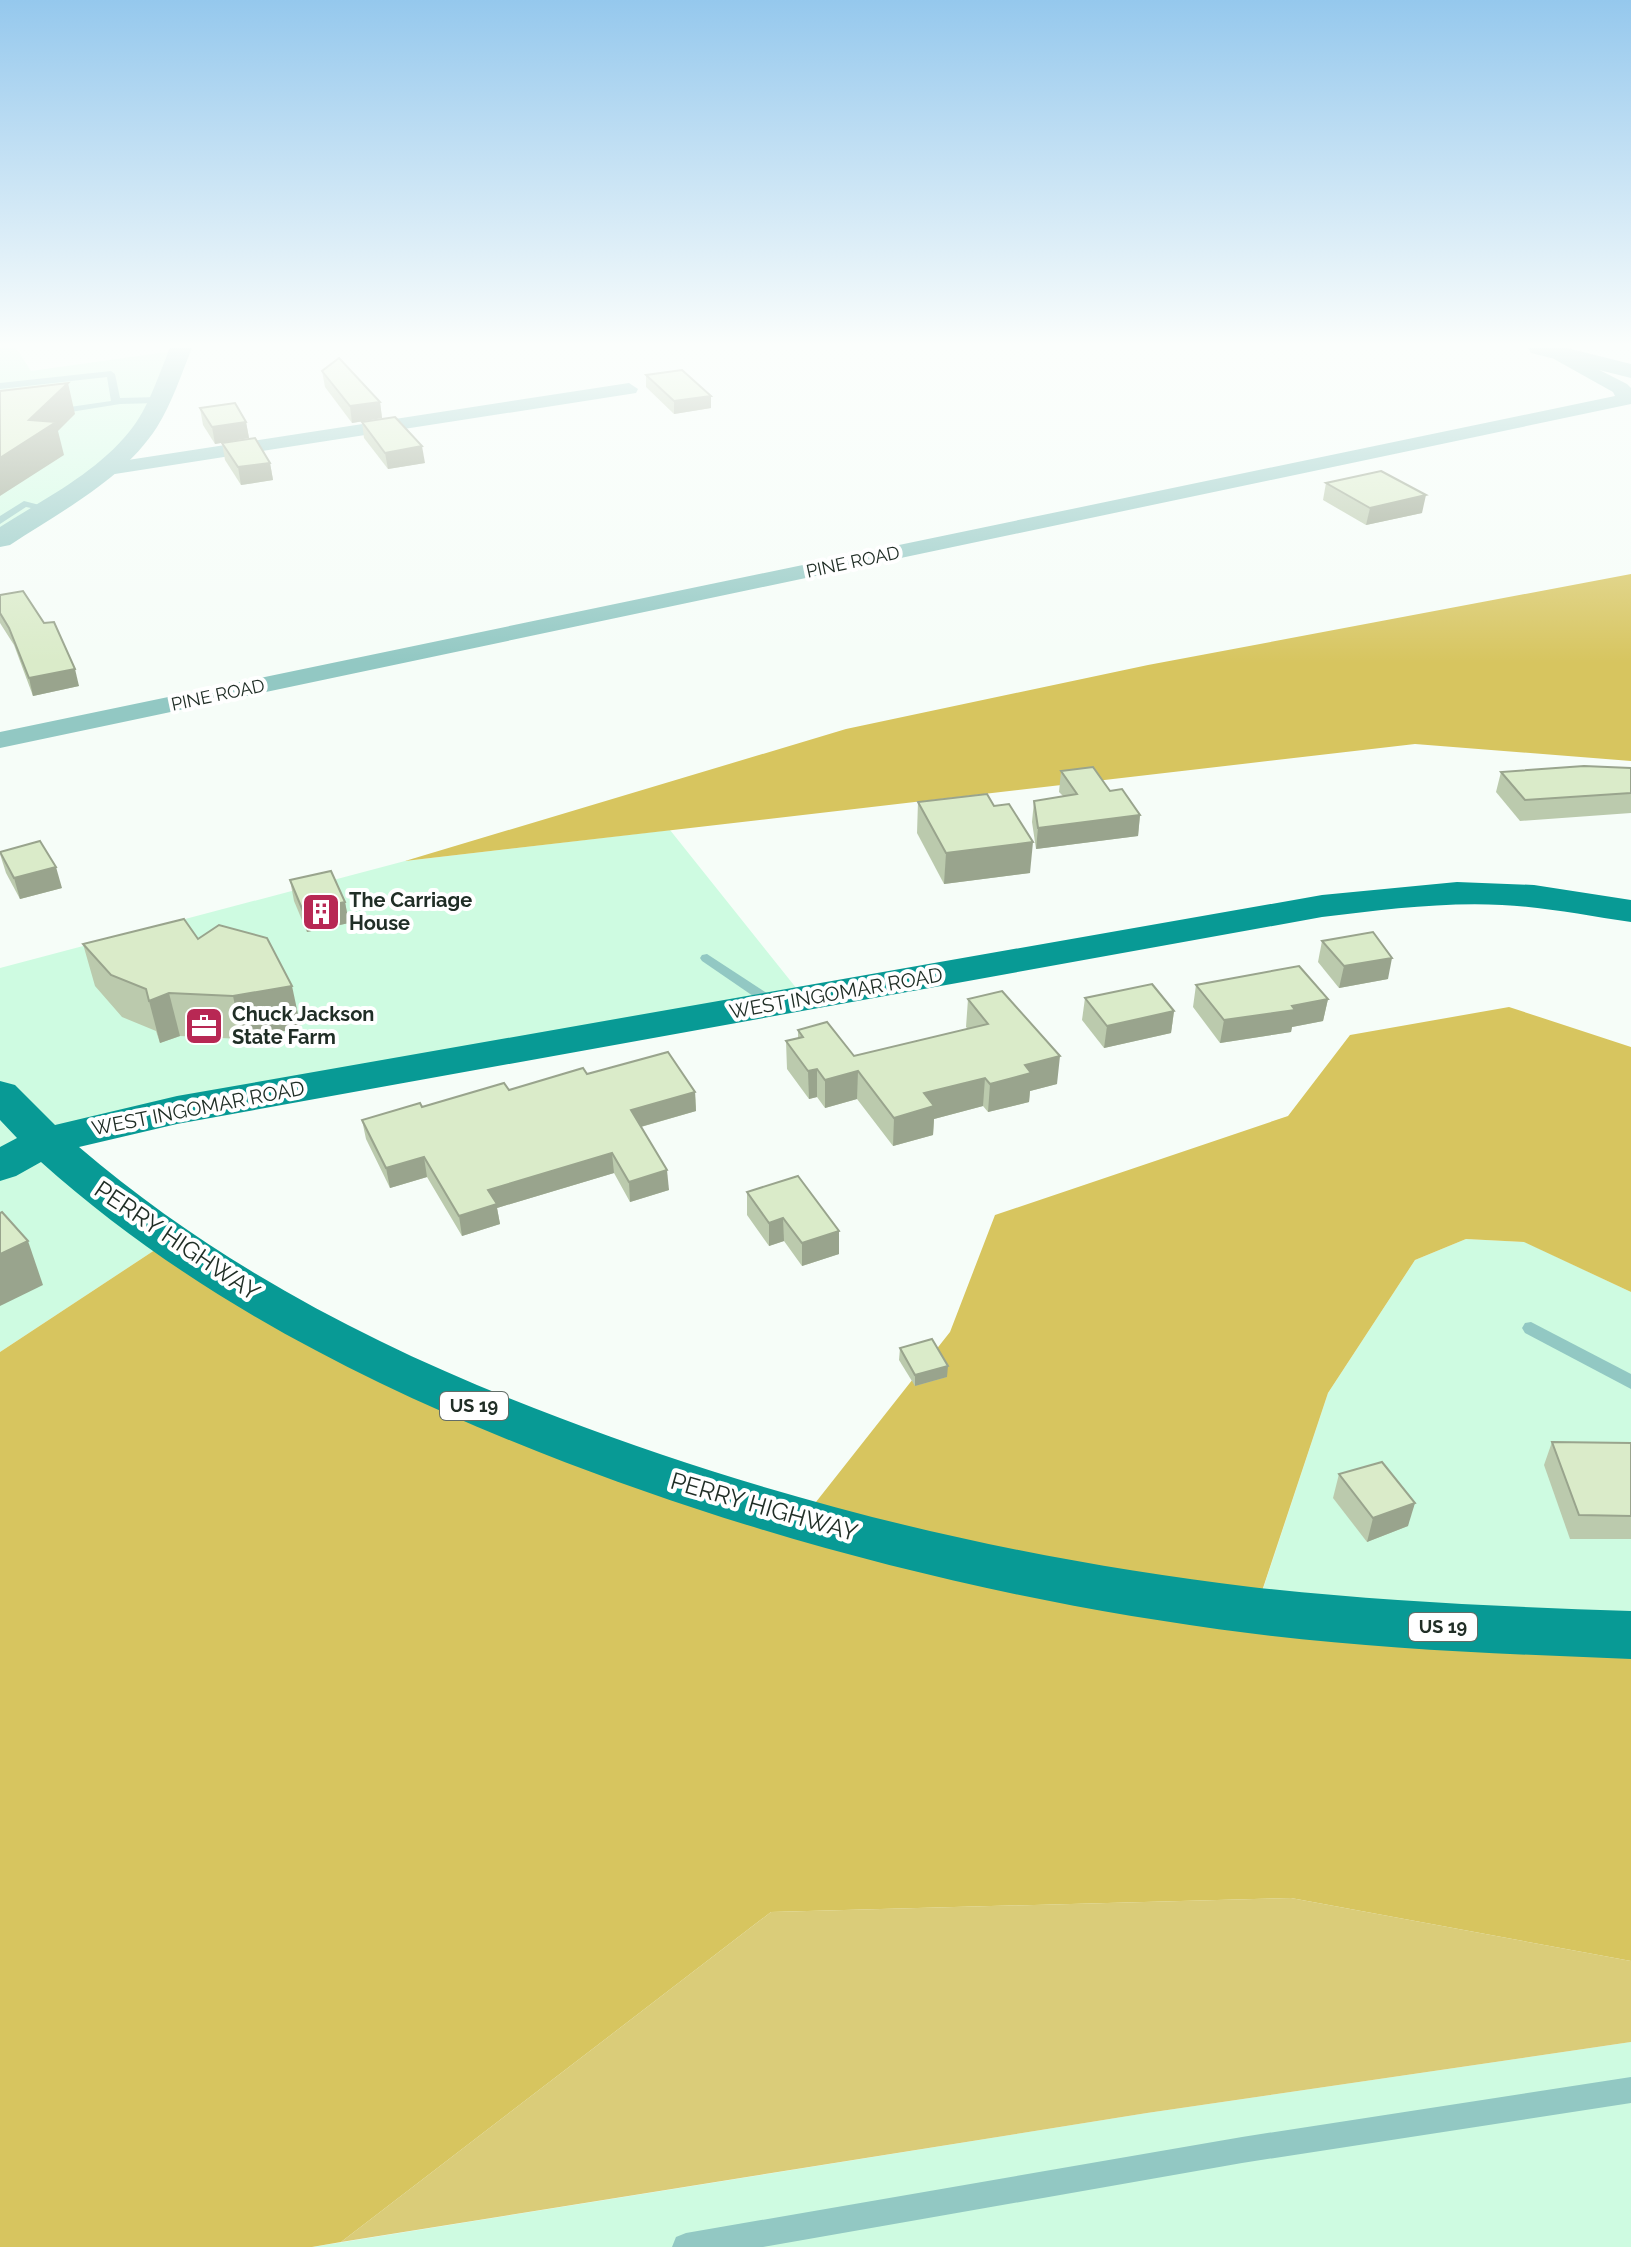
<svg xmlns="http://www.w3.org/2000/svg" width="1631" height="2247" font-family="Raleway,sans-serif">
	<rect width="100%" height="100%" fill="#f6fdf8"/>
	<g fill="#cefbe1">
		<polygon points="0,348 16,348 31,371 181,350 140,433 0,539"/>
		<polygon points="670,830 805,999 46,1141 170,1240 0,1352 0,968 405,861"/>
		<polygon points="1466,1239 1525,1242 1631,1292 1631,1635 1256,1610 1328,1393 1415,1260"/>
		<polygon points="1631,2042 1631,2247 312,2247 1147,2113"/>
	</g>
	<polygon fill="#dacc79" points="1291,1898 1631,1961 1631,2042 1147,2113 341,2242 771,1912"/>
	<g fill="#d7c55f">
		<polygon points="1631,574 1631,761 1415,744 405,861 846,729 1148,665"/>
		<polygon points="1509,1007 1631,1047 1631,1292 1524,1242 1466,1239 1415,1260 1328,1393 1256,1609 1631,1635 1631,1961 1291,1898 771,1912 341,2242 312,2247 0,2247 0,1352 170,1240 282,1311 801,1521 950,1332 995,1215 1288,1116 1350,1035"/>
	</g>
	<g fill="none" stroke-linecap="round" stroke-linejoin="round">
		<g fill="#92c8c3" fill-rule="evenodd">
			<polygon points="111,371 115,374 120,398 158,397 162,400 158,403 120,404 52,415 47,412 49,410 111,401 107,377 0,389 0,383"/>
			<polygon points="24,501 51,508 46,511 26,507 0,524 0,516"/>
			<polygon points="707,954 779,1001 781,1004 779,1007 769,1007 702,961 700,958 702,955"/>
			<polygon points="1531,1322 1631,1374 1631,1389 1525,1333 1522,1328 1525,1323"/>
			<polygon points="1631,2077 1631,2103 1242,2163 763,2247 672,2247 676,2237 686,2233 1242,2137"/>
		</g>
		<g fill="#92c8c3" fill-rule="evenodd">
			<polygon points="1560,350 1627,384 1631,388 1631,404 0,748 0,732 1615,396 1613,392 1554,359 1551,355"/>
			<polygon points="629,383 638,389 636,393 102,476 92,470 102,464"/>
		</g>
		<g fill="#92c8c3" fill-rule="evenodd">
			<path d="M170 348H192C181 375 172 403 157 427 123 480 61 511 10 545L0 547V527C44 499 96 473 129 432 149 408 158 376 170 348Z"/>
			<polygon points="1528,348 1567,348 1631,364 1631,378 1531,353"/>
		</g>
		<path fill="#089a95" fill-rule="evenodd" d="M1457 882 1534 885 1631 900V922C1588 916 1545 907 1502 905 1441 902 1382 910 1322 917L177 1124 79 1147C220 1268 387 1353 560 1418 783 1503 1014 1559 1251 1587 1377 1601 1504 1607 1631 1611V1659C1503 1654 1375 1649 1248 1633 1005 1602 767 1542 539 1452 359 1381 186 1292 41 1162L16 1176 0 1181V1147L17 1138 0 1120V1081L15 1085 55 1125 177 1096 1322 895Z"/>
	</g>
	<g fill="#bbcaad">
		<polygon points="322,371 380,402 382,418 352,423 325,387"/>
		<polygon points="646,375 711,408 674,414 646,387"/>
		<polygon points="200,408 246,422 249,438 215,444 203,425"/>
		<polygon points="362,422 425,463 388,469 364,438"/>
		<polygon points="222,443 270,463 273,480 241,485 225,460"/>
		<polygon points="1326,483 1422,513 1366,525 1323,500"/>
		<polygon points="0,595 44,623 79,686 33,696 14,645 0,623"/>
		<polygon points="1631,768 1631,813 1520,821 1496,792 1501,772"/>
		<polygon points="1061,771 1110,791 1140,815 1138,836 1036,849 1032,822 1034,801 1063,796 1059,792"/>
		<polygon points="918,802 1030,873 944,884 917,833"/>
		<polygon points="0,854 62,888 20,899 6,873"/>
		<polygon points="290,880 345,902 349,923 307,932 294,901"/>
		<polygon points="198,939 301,1028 242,1039 180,1036 160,1043 156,1031 122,1017 95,986 83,944"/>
		<polygon points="1322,941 1388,979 1339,988 1318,962"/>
		<polygon points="1196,985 1328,999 1323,1021 1292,1027 1291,1032 1220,1043 1193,1007"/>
		<polygon points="1085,998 1174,1011 1171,1033 1104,1048 1082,1020"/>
		<polygon points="968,999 1057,1084 1030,1091 1029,1102 988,1112 983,1106 934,1119 933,1135 893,1146 857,1099 825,1108 817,1097 809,1099 787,1069 786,1041 798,1038 798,1030 854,1056 968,1029 966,1027"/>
		<polygon points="587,1074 695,1092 696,1111 641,1127 669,1190 630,1202 614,1173 497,1208 500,1224 462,1236 427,1177 390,1188 366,1139 362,1120"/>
		<polygon points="747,1192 839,1231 839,1254 802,1266 784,1241 769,1246 747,1215"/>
		<polygon points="900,1348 947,1377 915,1386 899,1360"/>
		<polygon points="1552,1442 1631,1443 1631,1539 1570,1539 1544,1465"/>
		<polygon points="1339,1474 1408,1526 1367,1542 1333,1498"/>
	</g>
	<g fill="#99a48d">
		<polygon points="68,383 75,414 58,431 64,455 0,496 0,458 29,420"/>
		<polygon points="711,396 711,408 674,414 674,401"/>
		<polygon points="380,402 382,418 352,423 350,406"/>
		<polygon points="246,422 249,438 215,444 212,427"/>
		<polygon points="422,446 425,463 388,469 385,453"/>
		<polygon points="270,463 273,480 241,485 238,467"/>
		<polygon points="1426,495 1422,513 1366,525 1370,508"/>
		<polygon points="75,669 79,686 33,696 29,678"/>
		<polygon points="1140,815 1138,836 1036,849 1038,828"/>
		<polygon points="1033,842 1030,873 944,884 946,853"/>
		<polygon points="56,867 62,888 20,899 14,878"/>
		<polygon points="345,902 349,923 307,932 303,911"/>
		<polygon points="1392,958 1388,979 1339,988 1344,966"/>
		<polygon points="292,986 301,1028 242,1039 233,996"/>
		<polygon points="169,993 180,1036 160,1043 149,1001"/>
		<polygon points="1328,999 1323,1021 1292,1027 1291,1032 1220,1043 1224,1020"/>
		<polygon points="1174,1011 1171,1033 1104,1048 1107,1026"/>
		<polygon points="1060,1056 1057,1084 1030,1091 1029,1102 988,1112 990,1084 1025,1065"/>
		<polygon points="817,1069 817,1097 809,1099 808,1071"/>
		<polygon points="858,1071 857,1099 825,1108 825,1080"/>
		<polygon points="985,1078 983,1106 934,1119 933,1135 893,1146 894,1118 924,1093"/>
		<polygon points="695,1092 696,1111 633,1129 631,1110"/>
		<polygon points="612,1153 614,1173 497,1208 500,1224 462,1236 459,1216 488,1190"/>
		<polygon points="424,1157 427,1177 390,1188 386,1168"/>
		<polygon points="667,1170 669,1190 630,1202 629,1182"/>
		<polygon points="783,1218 784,1241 769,1246 769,1223"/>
		<polygon points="839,1231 839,1254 802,1266 802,1243"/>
		<polygon points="28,1241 43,1285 0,1306 0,1254"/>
		<polygon points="948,1366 947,1377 915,1386 915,1375"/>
		<polygon points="1415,1503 1408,1526 1367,1542 1373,1518"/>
	</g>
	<g fill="#daebc9" stroke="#99a48d" stroke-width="2">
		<polygon points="339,358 380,402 350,406 322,371"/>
		<polygon points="682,370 711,396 674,401 646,375"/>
		<polygon points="68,383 29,420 56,422 0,458 0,391"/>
		<polygon points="235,403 246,422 212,427 200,408"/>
		<polygon points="395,417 422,446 385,453 362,422"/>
		<polygon points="255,438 270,463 238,467 222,443"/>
		<polygon points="1381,471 1426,495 1370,508 1326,483"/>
		<polygon points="23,591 44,623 54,622 75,669 29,678 9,628 0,613 0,595"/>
		<polygon points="1584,766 1631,768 1631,793 1525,800 1501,772"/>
		<polygon points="1093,767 1110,791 1122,789 1140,815 1038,828 1034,801 1077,794 1061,771"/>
		<polygon points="987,794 994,806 1009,804 1033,842 946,853 918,802"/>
		<polygon points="40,841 56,867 14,878 0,852"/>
		<polygon points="331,871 345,902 303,911 290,880"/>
		<polygon points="184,919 198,939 219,925 267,938 292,986 233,996 169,993 149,1001 146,989 111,975 83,944"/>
		<polygon points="1373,932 1392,958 1344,966 1322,941"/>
		<polygon points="1299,966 1328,999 1292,1006 1295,1010 1224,1020 1196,985"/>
		<polygon points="1152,984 1174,1011 1107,1026 1085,998"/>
		<polygon points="1002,991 1060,1056 1025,1065 1031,1073 990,1084 985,1078 924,1093 934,1106 894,1118 858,1071 825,1080 817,1069 808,1071 786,1041 803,1037 798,1030 827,1022 854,1056 988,1024 968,999"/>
		<polygon points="668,1052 695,1092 631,1110 667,1170 629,1182 612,1153 488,1190 497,1204 459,1216 424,1157 386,1168 362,1120 420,1103 422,1107 504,1083 509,1090 583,1068 587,1074"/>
		<polygon points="798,1176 839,1231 802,1243 783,1218 769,1223 747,1192"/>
		<polygon points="2,1212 28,1241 0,1254 0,1213"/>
		<polygon points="932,1339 948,1366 915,1375 900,1348"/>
		<polygon points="1552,1442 1631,1443 1631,1516 1579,1515"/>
		<polygon points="1382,1462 1415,1503 1373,1518 1339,1474"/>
	</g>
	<linearGradient id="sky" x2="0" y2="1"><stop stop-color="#95c8ed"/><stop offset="0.52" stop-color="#fbfefc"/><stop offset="1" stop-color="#fbfefc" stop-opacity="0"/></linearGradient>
	<rect width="1631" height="663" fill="url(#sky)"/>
	<defs>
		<g id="building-square" transform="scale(2)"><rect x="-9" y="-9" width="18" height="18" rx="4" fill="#b82854" stroke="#fff"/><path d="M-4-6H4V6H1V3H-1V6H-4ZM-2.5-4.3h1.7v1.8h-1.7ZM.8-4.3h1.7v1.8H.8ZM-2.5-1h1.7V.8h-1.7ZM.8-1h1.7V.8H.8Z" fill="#fff"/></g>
		<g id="office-square" transform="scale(2)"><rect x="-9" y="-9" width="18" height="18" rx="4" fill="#b82854" stroke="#fff"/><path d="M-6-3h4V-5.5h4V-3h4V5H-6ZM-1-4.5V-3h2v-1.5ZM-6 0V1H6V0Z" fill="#fff"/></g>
	</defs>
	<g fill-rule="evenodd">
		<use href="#building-square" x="321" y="912"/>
		<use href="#office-square" x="204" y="1026"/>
	</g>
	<g text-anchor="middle" stroke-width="8" stroke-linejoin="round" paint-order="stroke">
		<g font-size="18" fill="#202e26" stroke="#fff">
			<text transform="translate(853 562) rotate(-12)" y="6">PINE ROAD</text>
			<text transform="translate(218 695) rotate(-12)" y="6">PINE ROAD</text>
		</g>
		<g fill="#fff" stroke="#636d67" stroke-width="2">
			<rect x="440" y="1392" width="68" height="28" rx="6"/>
			<rect x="1409" y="1613" width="68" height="28" rx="6"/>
		</g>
		<g font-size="18" font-weight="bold" fill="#202e26">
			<text x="474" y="1412">US 19</text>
			<text x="1443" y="1633">US 19</text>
		</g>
		<g font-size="20" font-weight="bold" fill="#202e26" stroke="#fff" text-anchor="start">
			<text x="349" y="907">The Carriage<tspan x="349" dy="23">House</tspan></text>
			<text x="232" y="1021">Chuck Jackson<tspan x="232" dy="23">State Farm</tspan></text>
		</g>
		<g font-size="20" fill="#202e26" stroke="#fff">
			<text transform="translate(836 993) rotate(-10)" y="7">WEST INGOMAR ROAD</text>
			<text transform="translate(198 1108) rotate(-11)" y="7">WEST INGOMAR ROAD</text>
		</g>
		<g font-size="24" fill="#202e26" stroke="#fff">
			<text transform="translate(177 1241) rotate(34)" y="8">PERRY HIGHWAY</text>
			<text transform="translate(764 1507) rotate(16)" y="8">PERRY HIGHWAY</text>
		</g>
	</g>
</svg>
